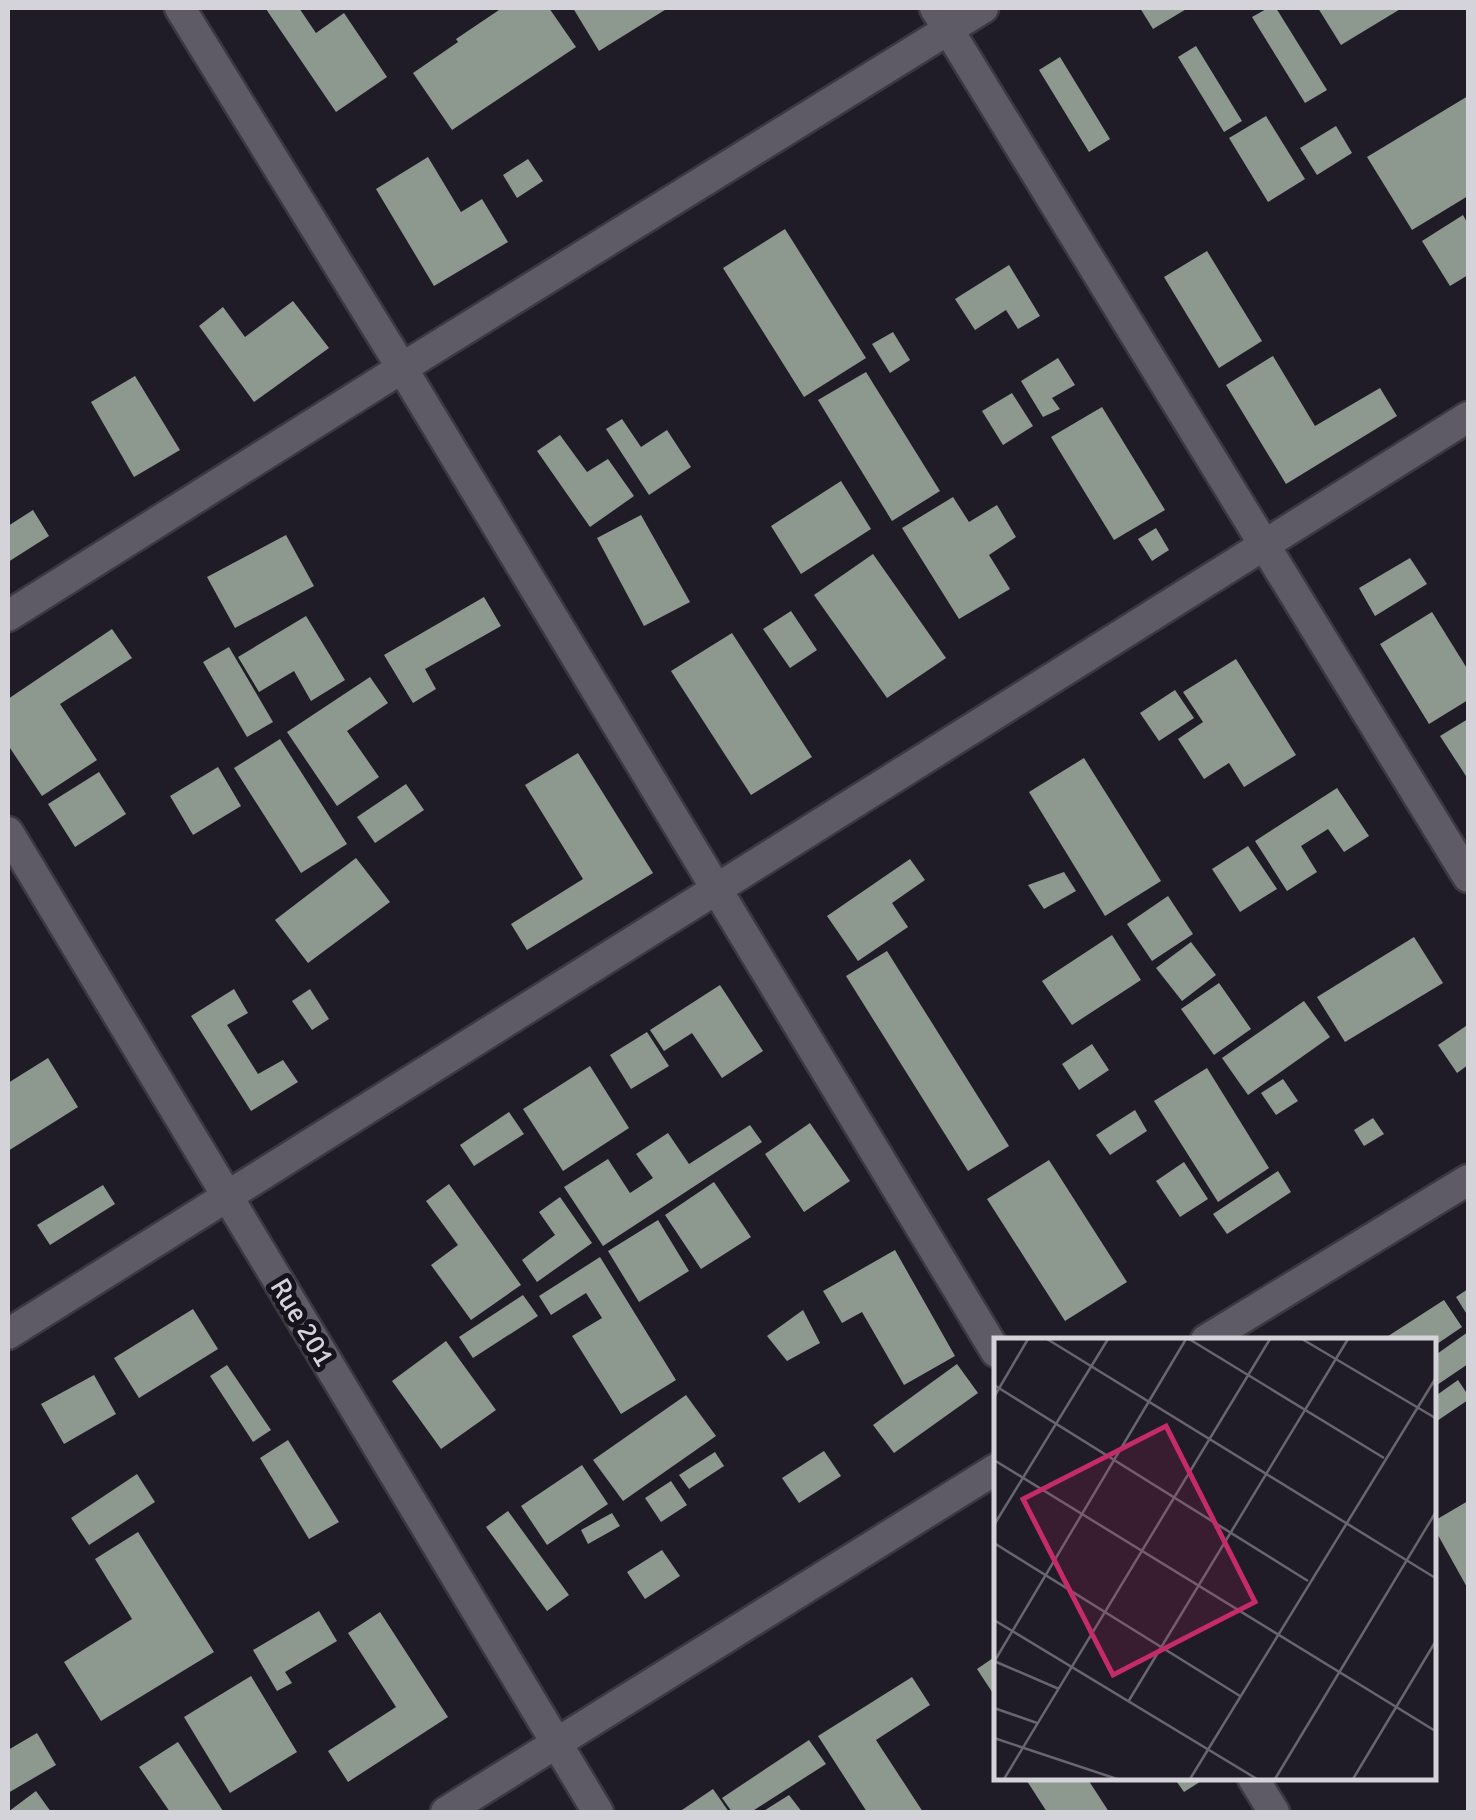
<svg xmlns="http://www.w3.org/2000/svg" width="1476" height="1820" font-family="Signika,sans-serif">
	<rect width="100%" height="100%" fill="#201c27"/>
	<g fill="#8d998f">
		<polygon points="268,8 299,8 316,33 344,13 387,77 336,112 266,9"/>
		<polygon points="502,8 549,8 576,47 452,130 413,73 458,42 456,39"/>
		<polygon points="573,8 668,8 599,51"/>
		<polygon points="1140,8 1188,8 1153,29"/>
		<polygon points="1268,8 1276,8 1327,90 1305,103 1252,17"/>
		<polygon points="1318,8 1402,8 1341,45"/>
		<polygon points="1196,46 1242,121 1224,132 1178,57"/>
		<polygon points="1060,57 1110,139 1089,152 1039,70"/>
		<polygon points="1468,96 1468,196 1412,230 1367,157"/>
		<polygon points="1266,116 1305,179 1268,202 1229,138"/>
		<polygon points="1336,126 1352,153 1317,175 1300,148"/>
		<polygon points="428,157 461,212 482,199 508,242 434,286 376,189"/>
		<polygon points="528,159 543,181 517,198 503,175"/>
		<polygon points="1463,215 1468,224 1468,275 1450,286 1422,241"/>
		<polygon points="785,229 866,358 804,397 723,268"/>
		<polygon points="1207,251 1262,341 1219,368 1164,277"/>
		<polygon points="1009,265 1040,316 1018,329 1006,310 975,330 955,299"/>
		<polygon points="293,301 329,348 254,402 199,326 223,307 245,337"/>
		<polygon points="893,332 910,360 890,373 872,344"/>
		<polygon points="1273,356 1315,426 1380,388 1397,416 1286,484 1226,385"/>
		<polygon points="1058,358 1075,385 1052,398 1060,409 1043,417 1021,381"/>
		<polygon points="866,372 940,491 892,521 818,400"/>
		<polygon points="135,376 180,450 134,477 91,402"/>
		<polygon points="1012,393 1033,426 1003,445 982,411"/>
		<polygon points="1102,407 1165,510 1114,540 1051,437"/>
		<polygon points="622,419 641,447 667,430 691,467 649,495 606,429"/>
		<polygon points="560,435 587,472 608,459 634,496 590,527 537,451"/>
		<polygon points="841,481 871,529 801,574 771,526"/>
		<polygon points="953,497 969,522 997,505 1016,537 989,555 1010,589 959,619 902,528"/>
		<polygon points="33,510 49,536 8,562 8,526"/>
		<polygon points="641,515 690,602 644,626 597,538"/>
		<polygon points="1156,528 1169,550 1152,561 1138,539"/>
		<polygon points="286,535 314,586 235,628 207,577"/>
		<polygon points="873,554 946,658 887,698 814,595"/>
		<polygon points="1410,558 1427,584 1375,616 1359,588"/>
		<polygon points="484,597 501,626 425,669 436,689 413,703 384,655"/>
		<polygon points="791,611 817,650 790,668 763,629"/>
		<polygon points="1432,612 1468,670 1468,700 1429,724 1380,644"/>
		<polygon points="306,616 345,680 311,701 294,671 259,692 238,657"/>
		<polygon points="112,629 132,658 60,704 97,760 42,796 8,745 8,699"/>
		<polygon points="732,633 812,757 751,795 671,671"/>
		<polygon points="229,647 273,722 247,737 203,662"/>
		<polygon points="1236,659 1296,755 1244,787 1229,763 1204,779 1178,739 1203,722 1183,692"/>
		<polygon points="370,677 388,703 347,731 379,777 337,806 287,732"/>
		<polygon points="1175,690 1194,718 1159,741 1140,713"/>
		<polygon points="1468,719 1468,775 1466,776 1440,736"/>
		<polygon points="280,739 347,844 301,873 234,768"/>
		<polygon points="578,753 653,873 527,950 511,924 583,879 525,785"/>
		<polygon points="1084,758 1161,881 1105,916 1029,792"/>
		<polygon points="218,767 241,806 193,835 170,796"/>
		<polygon points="99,772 126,814 75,847 48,804"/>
		<polygon points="406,784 424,810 375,843 357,817"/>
		<polygon points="1337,788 1369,836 1344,852 1328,829 1301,846 1317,872 1287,891 1255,841"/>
		<polygon points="1248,846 1277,889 1240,912 1212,869"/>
		<polygon points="356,858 390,902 308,963 275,920"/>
		<polygon points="910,859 925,880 892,903 908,927 858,961 827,916"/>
		<polygon points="1064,872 1076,891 1044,909 1028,885"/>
		<polygon points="1168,896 1193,934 1152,961 1127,924"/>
		<polygon points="1112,935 1141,980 1072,1025 1042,981"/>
		<polygon points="1414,937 1443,983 1345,1042 1317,997"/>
		<polygon points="1191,942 1216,975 1182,1001 1156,968"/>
		<polygon points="887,951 1009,1146 968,1171 846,976"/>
		<polygon points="1219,983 1251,1029 1214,1055 1181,1009"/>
		<polygon points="720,985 763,1051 722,1078 692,1033 664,1051 650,1030"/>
		<polygon points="234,989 248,1013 227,1025 258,1074 283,1060 298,1082 251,1111 191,1016"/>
		<polygon points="310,989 329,1019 312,1030 292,1001"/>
		<polygon points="1304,1001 1330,1037 1248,1095 1222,1058"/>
		<polygon points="1466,1026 1468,1031 1468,1065 1457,1073 1438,1045"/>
		<polygon points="647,1032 669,1066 631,1089 610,1055"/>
		<polygon points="1092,1044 1109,1070 1079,1090 1062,1064"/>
		<polygon points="48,1058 78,1107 8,1151 8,1083"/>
		<polygon points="590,1066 629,1128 563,1171 523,1109"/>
		<polygon points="1207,1068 1269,1168 1218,1202 1154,1101"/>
		<polygon points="1283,1079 1298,1101 1276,1115 1261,1093"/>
		<polygon points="1135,1110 1147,1131 1110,1155 1096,1135"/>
		<polygon points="509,1112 524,1134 474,1166 460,1145"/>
		<polygon points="1373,1118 1384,1134 1364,1146 1354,1130"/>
		<polygon points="810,1123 850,1181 804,1212 765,1154"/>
		<polygon points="750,1125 762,1142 603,1246 564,1187 608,1159 630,1193 653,1178 636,1154 668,1133 689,1164"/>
		<polygon points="1049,1160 1127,1282 1065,1321 987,1199"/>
		<polygon points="1184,1162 1208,1199 1180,1217 1156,1181"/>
		<polygon points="1278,1171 1291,1192 1227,1234 1213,1214"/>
		<polygon points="714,1182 751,1237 701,1269 665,1215"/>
		<polygon points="449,1184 521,1285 471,1320 431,1265 458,1245 426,1201"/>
		<polygon points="103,1185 115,1204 50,1245 37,1225"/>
		<polygon points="560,1197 592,1243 537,1282 522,1260 555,1235 539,1212"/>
		<polygon points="658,1220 689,1271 639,1302 608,1251"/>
		<polygon points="895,1250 955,1356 904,1385 862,1312 842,1323 823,1291"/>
		<polygon points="600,1257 676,1380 621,1414 572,1336 602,1318 586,1293 551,1315 539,1296"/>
		<polygon points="1468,1289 1468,1316 1456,1297"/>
		<polygon points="523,1295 538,1316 473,1358 459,1337"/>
		<polygon points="1444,1300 1462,1327 1434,1346 1434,1340 1382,1340"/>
		<polygon points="193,1309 218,1349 139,1398 114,1358"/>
		<polygon points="803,1310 820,1343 787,1361 767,1336"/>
		<polygon points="1468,1332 1468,1364 1434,1387 1434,1356"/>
		<polygon points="446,1341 496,1410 441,1449 392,1381"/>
		<polygon points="957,1364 978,1393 894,1453 873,1425"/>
		<polygon points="227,1365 271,1430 253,1442 210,1376"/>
		<polygon points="94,1375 116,1414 64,1444 41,1404"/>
		<polygon points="1458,1380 1468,1395 1468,1400 1434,1423 1434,1397"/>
		<polygon points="686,1395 716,1436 623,1501 593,1460"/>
		<polygon points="288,1440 339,1522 309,1539 260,1458"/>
		<polygon points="824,1451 841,1476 799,1503 782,1478"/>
		<polygon points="715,1452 724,1466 689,1489 679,1475"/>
		<polygon points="582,1465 608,1504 547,1545 521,1506"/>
		<polygon points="137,1474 155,1502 89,1545 71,1518"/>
		<polygon points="671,1481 687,1505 661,1522 645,1498"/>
		<polygon points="1468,1501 1468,1589 1434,1528 1434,1521"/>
		<polygon points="508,1511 569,1595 547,1611 486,1527"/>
		<polygon points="612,1513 620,1526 588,1544 581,1530"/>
		<polygon points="138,1532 214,1652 101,1721 64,1662 132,1619 95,1559"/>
		<polygon points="662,1550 680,1576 645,1599 627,1572"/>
		<polygon points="319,1611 337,1641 285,1672 292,1683 277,1691 253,1650"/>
		<polygon points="380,1612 448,1717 348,1782 328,1751 396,1707 348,1633"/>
		<polygon points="996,1656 996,1698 977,1669"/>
		<polygon points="251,1676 297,1752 230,1793 184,1717"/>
		<polygon points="912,1677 930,1705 876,1740 923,1812 867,1812 818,1736"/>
		<polygon points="37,1733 56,1765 8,1793 8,1750"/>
		<polygon points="809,1740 826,1764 751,1812 732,1812 722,1798"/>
		<polygon points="178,1742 223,1811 220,1812 170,1812 139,1767"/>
		<polygon points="1025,1778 1087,1778 1109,1812 1047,1812"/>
		<polygon points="1174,1778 1206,1778 1184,1792"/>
		<polygon points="713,1789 729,1812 679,1812"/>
		<polygon points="36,1791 51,1812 8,1812"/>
		<polygon points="789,1795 802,1812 762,1812"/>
	</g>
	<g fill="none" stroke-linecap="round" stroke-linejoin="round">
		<g stroke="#3b3840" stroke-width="35">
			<g id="minor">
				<polyline points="180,8 402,368 996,1352"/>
				<polyline points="935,8 1468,877"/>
				<polyline points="8,616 402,368 983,8"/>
				<polyline points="8,832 598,1812"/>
				<polyline points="8,1334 1468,417"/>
				<polyline points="1253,1778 1274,1812"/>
			</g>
		</g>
		<g stroke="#3b3840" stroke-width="35">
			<g id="tertiary">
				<polyline points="1206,1340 1468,1180"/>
				<polyline points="446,1812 996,1469"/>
			</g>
		</g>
		<use href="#minor" stroke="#5e5a66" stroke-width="30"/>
		<use href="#tertiary" stroke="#5e5a66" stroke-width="30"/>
	</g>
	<g text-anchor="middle" stroke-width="10" stroke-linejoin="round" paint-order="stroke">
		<g font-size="28" fill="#d5d3da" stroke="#17131d">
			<text transform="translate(303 1322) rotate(59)" y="10">Rue 201</text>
		</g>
	</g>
	<g transform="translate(994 1338)">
		<rect width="442" height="442" fill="#201c27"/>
		<path fill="none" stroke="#68656f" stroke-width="2.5" d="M53 1 443 241M195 1 390 120M308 1 443 81M0 47 314 243M0 59 34 1M0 122 443 394M0 187 114 1M0 205 246 358M0 282 263 441M0 323 65 351M0 324 192 1M134 364 354 1M0 370 43 385M0 400 123 441M10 441 276 1M196 441 443 38M281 441 443 172M359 441 443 301"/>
		<path fill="#c42b68" fill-opacity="0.15" stroke="#c42b68" stroke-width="5" d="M172 88 261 264 119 337 29 161Z"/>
		<rect width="442" height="442" fill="none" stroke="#d5d3da" stroke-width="5"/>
	</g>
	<rect width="1476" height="1820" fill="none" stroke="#d5d3da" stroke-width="20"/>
</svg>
